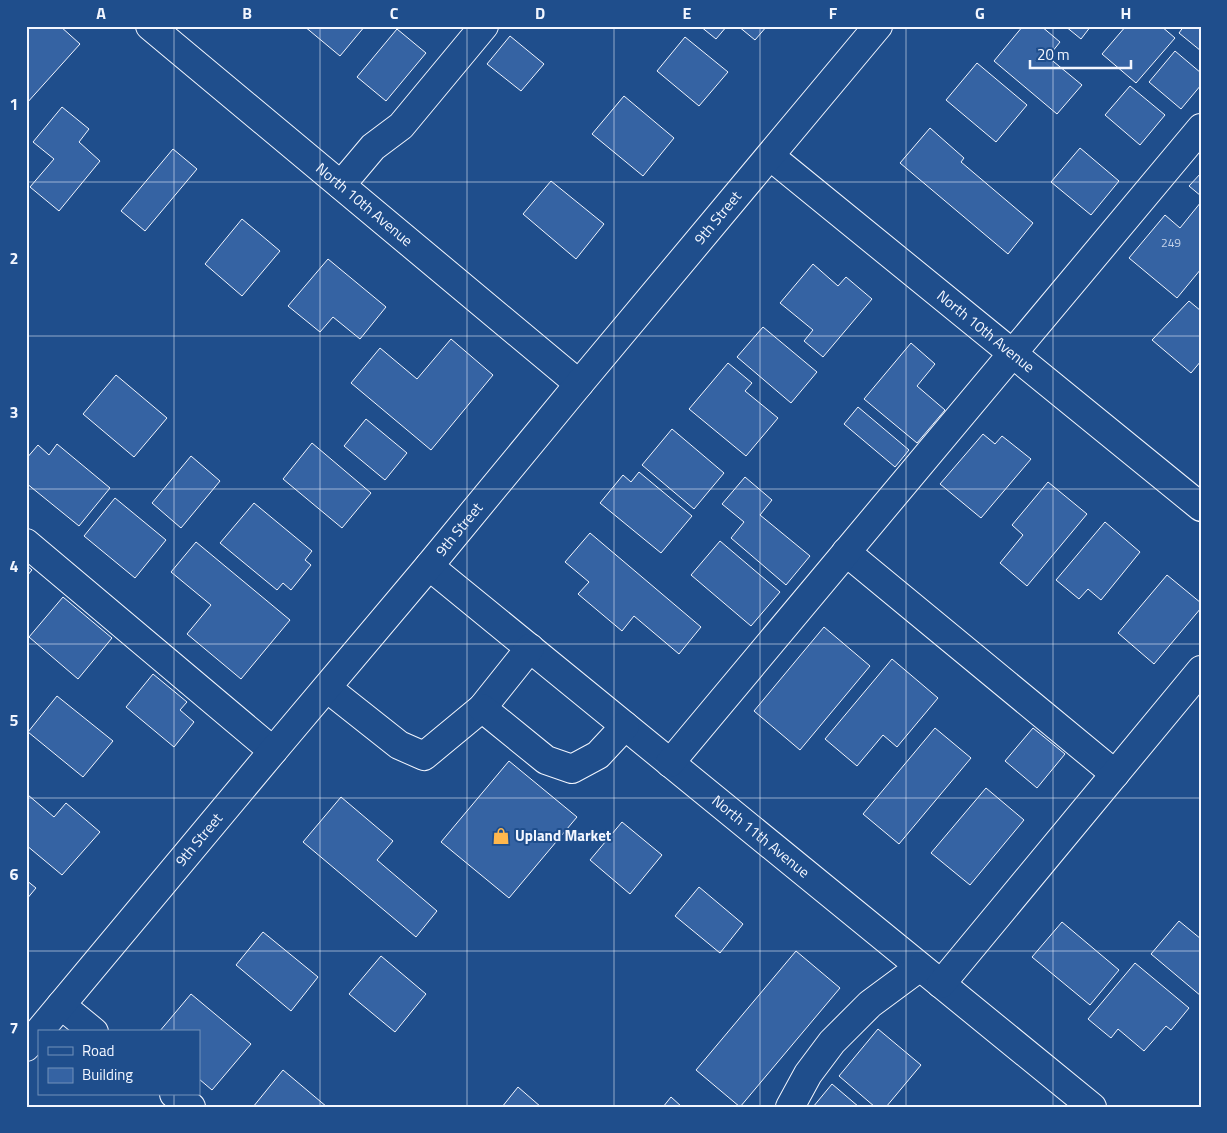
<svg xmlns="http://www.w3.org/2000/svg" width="1227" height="1133" font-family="'Titillium Web',sans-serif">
	<rect width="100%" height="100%" fill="#1f4e8c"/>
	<g fill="#3563a3" stroke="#f2f6ff">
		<polygon points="26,26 60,26 80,44 26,104"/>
		<polygon points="304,26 365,26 340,56"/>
		<polygon points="700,26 727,26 716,39"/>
		<polygon points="738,26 767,26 755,40"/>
		<polygon points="1023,26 1041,26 1060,42 1048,57 1082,85 1057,114 994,61"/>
		<polygon points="1065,26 1091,26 1081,39"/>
		<polygon points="1126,26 1161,26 1175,38 1136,83 1102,54"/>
		<polygon points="1184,26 1201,26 1201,51 1179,33"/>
		<polygon points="397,29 426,53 386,101 357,77"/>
		<polygon points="510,36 544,64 521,91 487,64"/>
		<polygon points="685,37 728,72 699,106 657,71"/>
		<polygon points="1175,51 1201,73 1201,85 1181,109 1149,82"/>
		<polygon points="977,63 1027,105 996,142 946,100"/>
		<polygon points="1130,86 1165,115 1140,145 1105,115"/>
		<polygon points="624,96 674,138 643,176 592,134"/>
		<polygon points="62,107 89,129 79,142 100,161 59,211 30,187 54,159 33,142"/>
		<polygon points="930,128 964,158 961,162 1033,223 1008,254 900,163"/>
		<polygon points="1080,148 1119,181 1091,215 1051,182"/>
		<polygon points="173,149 197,169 145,231 121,211"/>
		<polygon points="1201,173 1201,196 1189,186"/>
		<polygon points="551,181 604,224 576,259 523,214"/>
		<polygon points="1201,202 1201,269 1177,298 1129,258 1165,215 1180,228"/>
		<polygon points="242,219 280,251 242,296 205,264"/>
		<polygon points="328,259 386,307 360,339 333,317 320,332 288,306"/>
		<polygon points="813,264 838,286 846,277 872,299 823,357 804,341 813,330 780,303"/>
		<polygon points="1189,301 1201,311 1201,361 1191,373 1152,340"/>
		<polygon points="763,327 817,372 791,403 737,357"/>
		<polygon points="451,339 493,375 431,450 351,383 380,348 417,379"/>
		<polygon points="911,343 935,364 917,386 945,410 917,443 864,399"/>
		<polygon points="728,363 752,383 745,391 778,418 746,456 689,409"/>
		<polygon points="116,375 167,418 134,457 83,414"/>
		<polygon points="858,407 909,450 895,467 844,424"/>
		<polygon points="366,419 407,453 385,480 344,446"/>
		<polygon points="672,429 724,473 694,509 642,465"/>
		<polygon points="983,434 995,444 1002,436 1031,459 981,518 940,484"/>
		<polygon points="312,443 371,493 342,528 283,479"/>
		<polygon points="57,444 110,488 79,526 26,483 26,459 38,445 49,455"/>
		<polygon points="191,456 220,481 181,528 152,503"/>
		<polygon points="639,472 692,516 661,553 600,503 623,475 631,482"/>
		<polygon points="745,477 772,500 760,515 810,556 786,585 731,538 744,522 722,504"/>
		<polygon points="1048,482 1087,514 1027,586 1000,563 1023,535 1012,525"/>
		<polygon points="115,498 166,540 135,578 84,536"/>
		<polygon points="254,503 312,551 305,560 311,565 291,590 283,583 277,590 220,543"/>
		<polygon points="1105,522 1140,552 1101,600 1088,589 1079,599 1056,580"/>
		<polygon points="590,533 701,627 679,654 634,616 622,631 578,594 589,582 565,562"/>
		<polygon points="720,541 780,592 751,626 691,575"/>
		<polygon points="196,542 290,620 241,679 187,634 211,605 171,572"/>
		<polygon points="26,565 32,570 26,577"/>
		<polygon points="1167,575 1201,603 1201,608 1154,664 1118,633"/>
		<polygon points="63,597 112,638 78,679 29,637"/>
		<polygon points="824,627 870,666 800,750 754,711"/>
		<polygon points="892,659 938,698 897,747 883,735 857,766 825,739"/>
		<polygon points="153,674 187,702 180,710 194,722 174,747 126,707"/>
		<polygon points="57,696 113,741 83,777 28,732"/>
		<polygon points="935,728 971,758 899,844 863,814"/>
		<polygon points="1033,728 1065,754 1037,788 1005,761"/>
		<polygon points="509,761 577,817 509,898 441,842"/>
		<polygon points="986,788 1024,820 970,885 931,853"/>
		<polygon points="28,795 54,817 66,803 100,832 62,875 26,845 26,797"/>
		<polygon points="341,797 393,841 377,860 437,911 416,937 303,842"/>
		<polygon points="622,822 662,855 630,894 590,860"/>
		<polygon points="26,880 36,888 26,900"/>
		<polygon points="699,887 743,924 720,953 675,916"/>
		<polygon points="1179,921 1201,939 1201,996 1151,954"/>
		<polygon points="1062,922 1119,970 1090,1005 1032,957"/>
		<polygon points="263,932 318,977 291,1011 236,965"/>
		<polygon points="796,951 840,988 740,1107 696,1070"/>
		<polygon points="381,956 426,994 395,1032 349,994"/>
		<polygon points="1135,963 1189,1008 1171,1030 1166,1026 1144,1051 1118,1029 1111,1038 1088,1019"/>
		<polygon points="191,994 251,1044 212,1090 199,1079 199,1032 159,1032"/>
		<polygon points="878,1029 921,1065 886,1107 875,1107 839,1076"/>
		<polygon points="283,1070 327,1107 253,1107"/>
		<polygon points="832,1084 859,1107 813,1107"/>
		<polygon points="518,1087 541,1107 502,1107"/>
		<polygon points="671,1097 682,1107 663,1107"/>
	</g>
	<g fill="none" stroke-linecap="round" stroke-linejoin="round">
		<g stroke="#f2f6ff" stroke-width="30">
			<g id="minor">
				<path id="s1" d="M150 26 579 384"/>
				<path id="s2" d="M770 156 1201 507"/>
				<polyline points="341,185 373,147 401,126 484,26"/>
				<polyline points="26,543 273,751"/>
				<polyline points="846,552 1115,774"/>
				<path id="s3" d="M429 566 1092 1107"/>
				<polyline points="327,688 399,745 424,756 482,708 530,648"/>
				<polyline points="482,708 546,760 572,769 598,755 625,726"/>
				<polyline points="670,763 1201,128"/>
				<polyline points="941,984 1201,670"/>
				<polyline points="61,1005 94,1032"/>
				<path id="s4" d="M26 1047 273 751 429 566 579 384 878 26"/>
				<polyline points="174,1094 191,1107"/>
				<polyline points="790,1107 808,1074 832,1042 870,1004 920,967"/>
			</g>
		</g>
		<use href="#minor" stroke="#1f4e8c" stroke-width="28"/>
	</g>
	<path fill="none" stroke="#f2f6ff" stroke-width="1" stroke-opacity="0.55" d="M174 26V1032M320 26V1107M467 26V1107M614 26V1107M760 26V1107M906 26V1107M1053 26V1107M26 182H1201M26 336H1201M26 489H1201M26 644H1201M26 798H1201M26 951H1201M174 1094V1107"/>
	<defs>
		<g id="shop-bare" transform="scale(1.35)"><path d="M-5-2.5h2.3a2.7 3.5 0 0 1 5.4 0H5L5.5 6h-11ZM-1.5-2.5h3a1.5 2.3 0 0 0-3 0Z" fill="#ffb74d" stroke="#1f4e8c" stroke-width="2.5" paint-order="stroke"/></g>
	</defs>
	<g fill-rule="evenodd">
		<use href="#shop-bare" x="501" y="836"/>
	</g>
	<g text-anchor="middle" stroke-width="4" stroke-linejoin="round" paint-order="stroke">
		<g font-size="12" fill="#c3d1e8">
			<text x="1171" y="247">249</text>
		</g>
		<g font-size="15" fill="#f2f6ff" stroke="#1f4e8c">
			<text dy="5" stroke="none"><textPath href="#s1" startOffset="279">North 10th Avenue</textPath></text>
			<text dy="5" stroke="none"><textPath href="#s4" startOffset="1080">9th Street</textPath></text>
			<text dy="5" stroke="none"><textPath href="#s2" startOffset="278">North 10th Avenue</textPath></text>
			<text dy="5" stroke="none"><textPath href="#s4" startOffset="675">9th Street</textPath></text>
			<text dy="5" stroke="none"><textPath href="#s3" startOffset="428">North 11th Avenue</textPath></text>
			<text dy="5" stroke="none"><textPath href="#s4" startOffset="270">9th Street</textPath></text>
		</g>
		<g font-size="15" font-weight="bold" fill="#f2f6ff" stroke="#1f4e8c" text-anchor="start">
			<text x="515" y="841">Upland Market</text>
		</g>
	</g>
	<rect width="1227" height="1133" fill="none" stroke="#1f4e8c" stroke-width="55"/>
	<rect x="38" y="1030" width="162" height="65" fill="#1f4e8c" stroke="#7391ba"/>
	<rect x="48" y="1047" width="25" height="8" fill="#1f4e8c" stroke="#7391ba"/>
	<text x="82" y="1056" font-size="15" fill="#f2f6ff">Road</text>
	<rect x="48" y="1068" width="25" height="15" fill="#3563a3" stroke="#7391ba"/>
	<text x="82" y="1080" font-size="15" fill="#f2f6ff">Building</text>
	<path d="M1030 60v8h101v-8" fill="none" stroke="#f2f6ff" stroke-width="2.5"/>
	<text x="1037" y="60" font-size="15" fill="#f2f6ff" stroke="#1f4e8c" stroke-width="4" paint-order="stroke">20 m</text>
	<rect x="28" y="28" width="1172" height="1078" fill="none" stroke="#f2f6ff" stroke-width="2"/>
	<g font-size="16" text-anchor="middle" font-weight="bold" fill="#f2f6ff">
		<text x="101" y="19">A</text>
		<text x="247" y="19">B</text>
		<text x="394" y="19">C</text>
		<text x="540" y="19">D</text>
		<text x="687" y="19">E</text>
		<text x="833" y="19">F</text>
		<text x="980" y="19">G</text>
		<text x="1126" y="19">H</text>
		<text x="14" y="110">1</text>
		<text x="14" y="264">2</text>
		<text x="14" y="418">3</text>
		<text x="14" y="572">4</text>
		<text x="14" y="726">5</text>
		<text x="14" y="880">6</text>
		<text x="14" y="1034">7</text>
	</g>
</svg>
